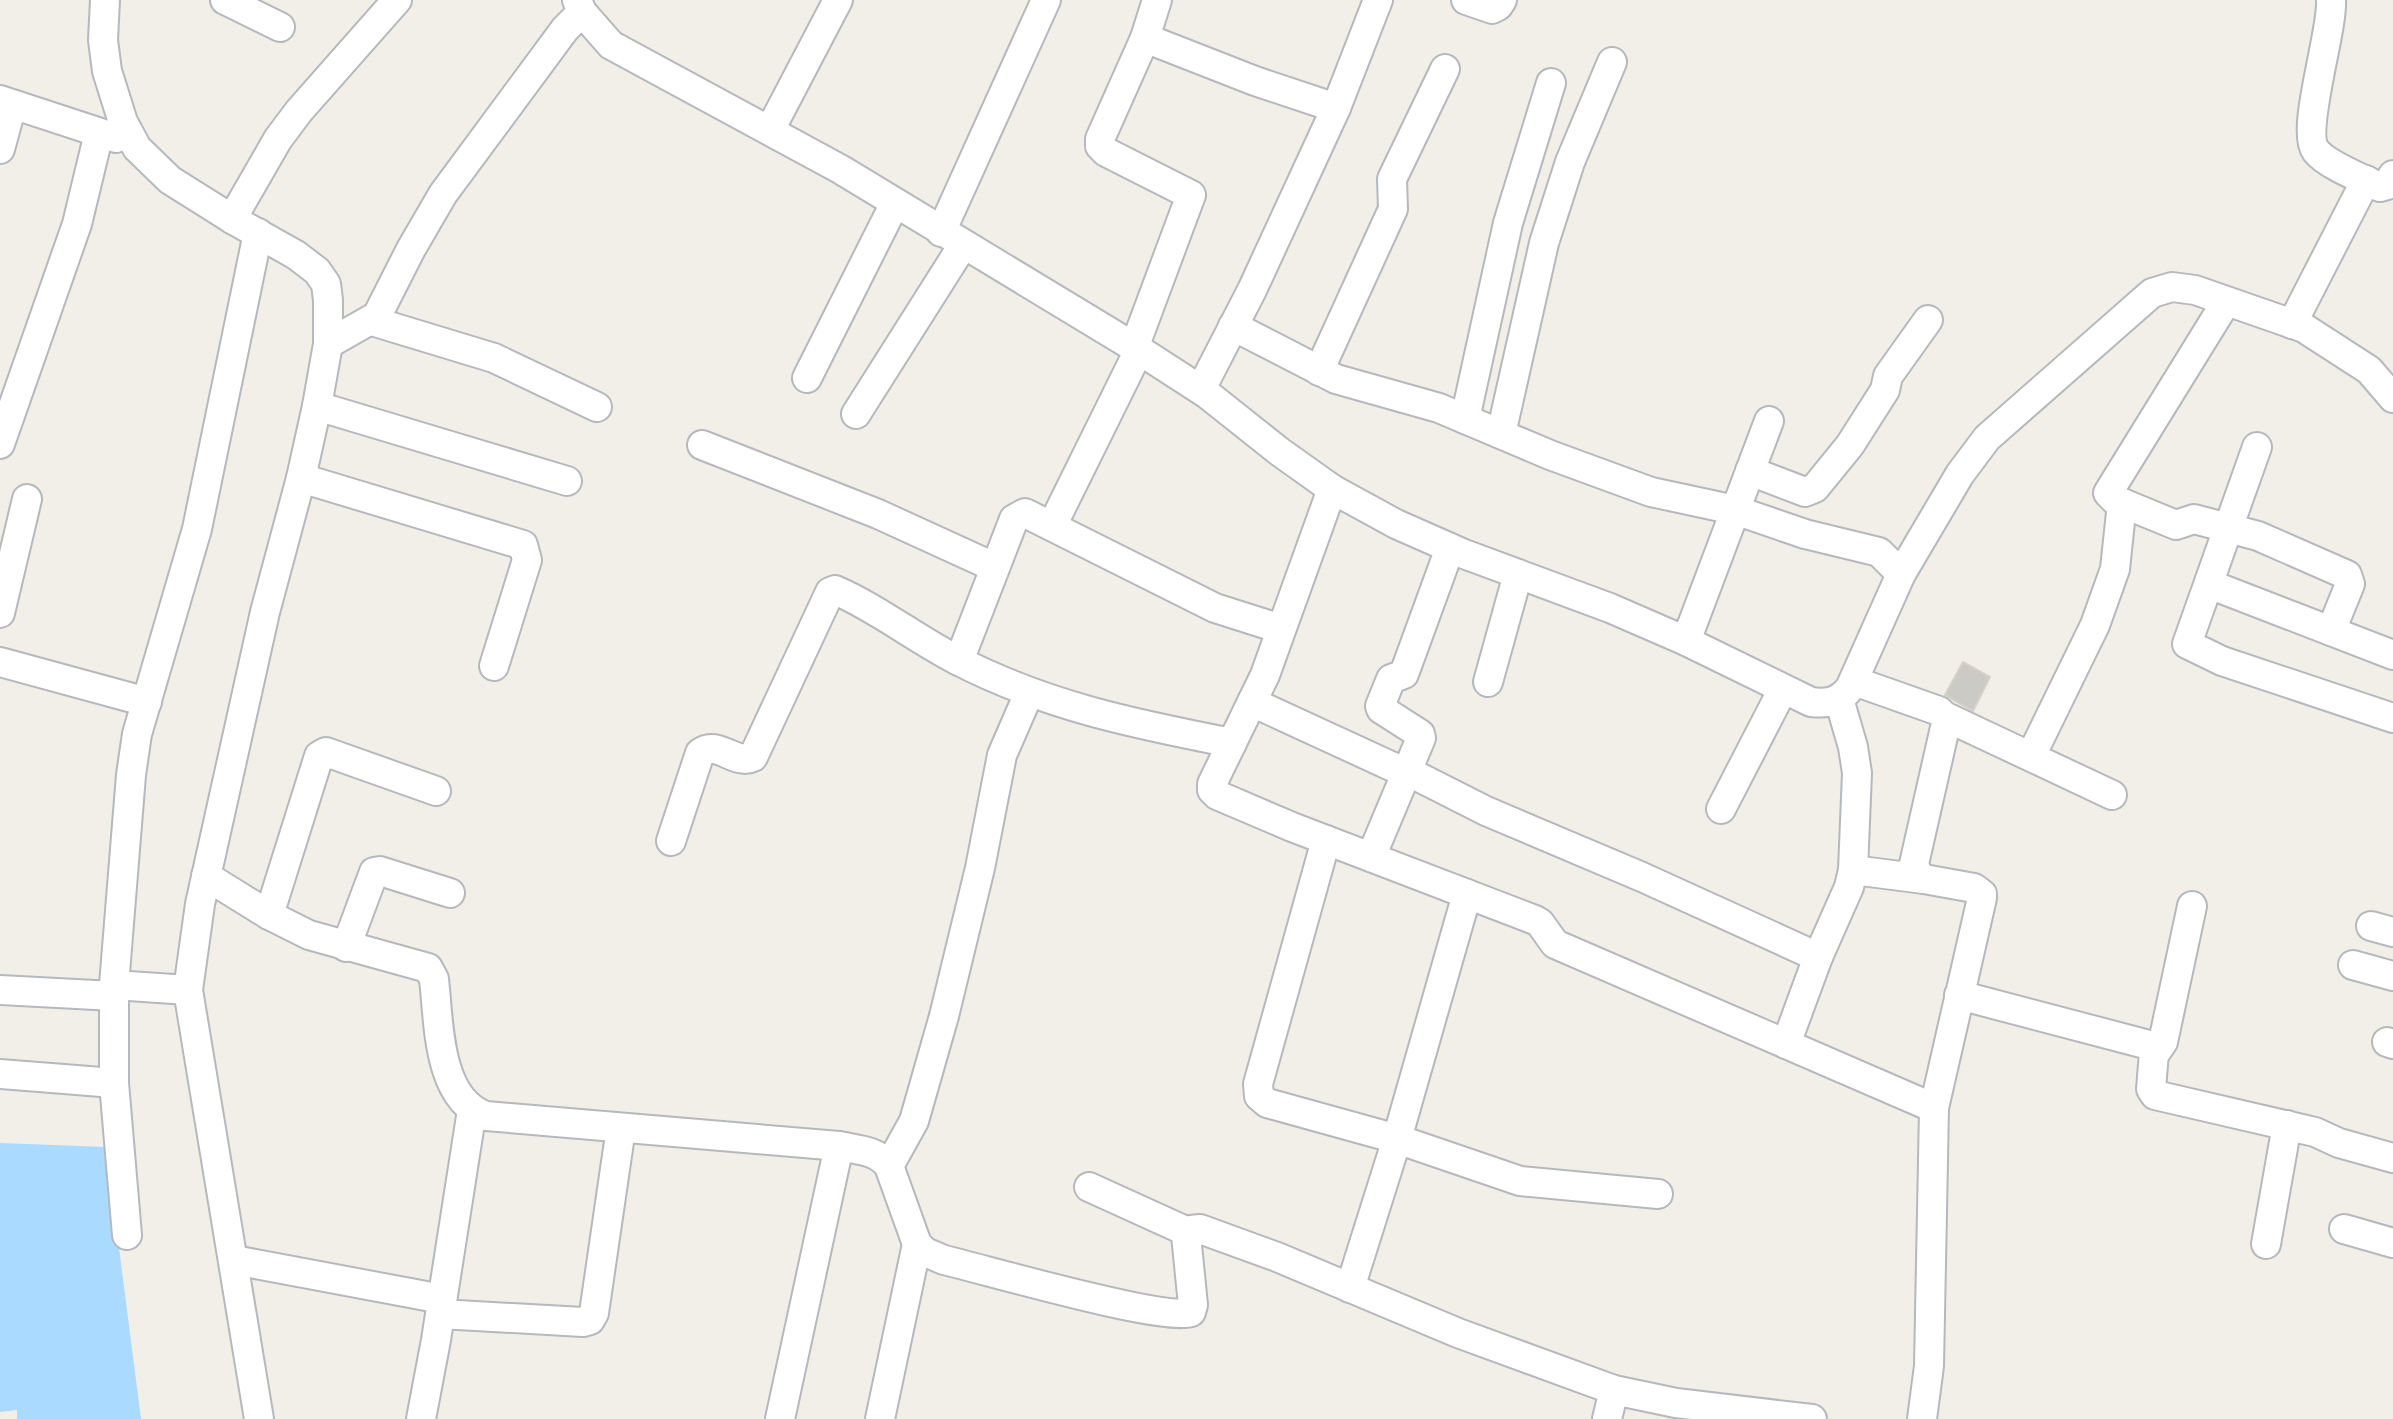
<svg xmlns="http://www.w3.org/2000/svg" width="2393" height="1419" font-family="'DM Sans',sans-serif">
	<rect width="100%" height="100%" fill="#f1efe8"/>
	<polygon fill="#aadaff" points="0,1143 106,1147 141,1419 17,1419 17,1410 0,1412"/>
	<polygon fill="#cccac5" stroke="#d6d1c6" stroke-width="2" points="1963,662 1990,677 1973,711 1945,695"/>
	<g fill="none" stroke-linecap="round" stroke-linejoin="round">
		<g stroke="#b5b8bc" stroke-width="32">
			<g id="minor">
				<polyline points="105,0 103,40 107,71 123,122 137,148 170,180 232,219 296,255 317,271 326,284 328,300 328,344 317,406 301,478 265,612 200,904 188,990 259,1419"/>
				<polyline points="225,0 280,27"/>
				<path d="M577 0 582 12 611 45 840 169 1139 350 1207 394 1280 452 1332 489 1396 524 1464 554 1610 608 1686 641 1811 702C1828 704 1839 702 1850 688L1901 574 1960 474 1987 438 2152 293 2172 287 2195 290 2304 328 2369 370 2393 398"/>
				<polyline points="1466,0 1492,9 1498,6 1502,0"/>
				<path d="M2331 0C2333 32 2300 131 2316 151 2327 165 2363 179 2380 187L2387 185 2393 175"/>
				<polyline points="1145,38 1255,81 1336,108"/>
				<polyline points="0,100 116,138"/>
				<polyline points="770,130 838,0"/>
				<polyline points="0,149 12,105"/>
				<polyline points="232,219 278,139 299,111 397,0"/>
				<polyline points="941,232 1046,0"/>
				<polyline points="2226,302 2108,493 2115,500 2176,525 2194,519 2258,536 2347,575 2350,584 2331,631"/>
				<polyline points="372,321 494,358 597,407"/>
				<polyline points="2292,324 2366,180"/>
				<polyline points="1233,326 1336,379 1439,408 1550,455 1651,492 1735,510 1805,534 1879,552 1901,574"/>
				<polyline points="328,344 377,316 411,249 443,194 565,29 582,12"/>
				<polyline points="1134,348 1191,195 1106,152 1100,146 1100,139 1145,38 1157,0"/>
				<polyline points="1319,371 1393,209 1392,179 1445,69"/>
				<polyline points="807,378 895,203"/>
				<polyline points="1201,389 1252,290 1336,108 1378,0"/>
				<polyline points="317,406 567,481"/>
				<polyline points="856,414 963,245"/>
				<polyline points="1465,419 1508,223 1551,83"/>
				<polyline points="1501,434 1544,243 1570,162 1612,62"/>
				<polyline points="0,444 77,224 99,133"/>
				<polyline points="702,445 878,514 994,567"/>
				<polyline points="2257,447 2187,644 2222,661 2393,718"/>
				<polyline points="1750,471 1805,492 1815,488 1850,445 1885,390 1888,376 1928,320"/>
				<polyline points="301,478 523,545 527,560 494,666"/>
				<polyline points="1332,489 1265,675 1212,784 1212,790 1217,795 1292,827 1535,920 1540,923 1555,944 1934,1108"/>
				<polyline points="1052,526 1139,350"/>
				<polyline points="2209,584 2393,655"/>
				<polyline points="0,613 27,499"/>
				<polyline points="1686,641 1769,421"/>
				<polyline points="959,661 1014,519 1025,513 1215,608 1281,629"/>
				<polyline points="0,662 147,702"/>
				<polyline points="1854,681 1939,711 1944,716 1946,723 1914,864 1918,875 1924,879 1974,888 1982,894 1982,898 1934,1108 1929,1366 1922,1419"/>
				<polyline points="1488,682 1518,574"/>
				<polyline points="1252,702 1406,773"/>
				<polyline points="1944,716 2112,795"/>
				<polyline points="2031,756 2095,625 2115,569 2122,503"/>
				<polyline points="1407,771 1486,811 1642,877 1818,957"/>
				<polyline points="1721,809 1783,689"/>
				<polyline points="1326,840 1258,1084 1259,1096 1267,1103 1397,1139 1520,1181 1658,1194"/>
				<path d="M671 841 700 753C718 739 735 766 753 757L830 592 835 590C877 608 916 639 957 660 1046 706 1135 724 1232 743"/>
				<polyline points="1371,857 1421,738 1420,734 1381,709 1380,706 1391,679 1404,674 1450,548"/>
				<polyline points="1853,870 1924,879"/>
				<path d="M206 876 269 915 309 935 428 968 434 979C439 1022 437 1099 486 1116L839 1146C858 1150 877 1150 889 1166L917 1244 925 1252 944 1260C983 1269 1164 1322 1191 1312L1193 1305 1186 1235 1191 1230 1200 1229 1277 1257 1458 1333 1614 1390 1676 1403 1812 1419"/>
				<polyline points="269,915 319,756 326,752 436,791"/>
				<polyline points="2371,926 2393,932"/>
				<polyline points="346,947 374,872 380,871 450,893"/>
				<polyline points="2353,965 2393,976"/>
				<polyline points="114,985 188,990"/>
				<polyline points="0,990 114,996"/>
				<polyline points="1959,995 2149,1045 2154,1052 2151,1089 2155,1095 2315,1132 2339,1143 2393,1158"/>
				<polyline points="2387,1042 2393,1044"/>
				<polyline points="1786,1044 1818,957 1849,887 1853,870 1857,773 1853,747 1839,699"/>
				<polyline points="2154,1055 2163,1042 2192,906"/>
				<polyline points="0,1074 114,1083"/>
				<polyline points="889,1166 914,1121 944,1016 980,868 1002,755 1029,693"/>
				<polyline points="1089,1187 1188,1232"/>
				<polyline points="2344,1229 2393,1243"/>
				<polyline points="127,1235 114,1083 114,985 131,775 137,734 197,529 258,233"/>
				<polyline points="2266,1244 2287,1125"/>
				<polyline points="234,1260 442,1299"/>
				<polyline points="1350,1288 1397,1139 1467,894"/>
				<polyline points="440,1314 583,1322 590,1320 594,1313 621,1128"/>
				<polyline points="421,1419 436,1340 472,1110"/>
				<polyline points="780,1419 839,1146"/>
				<polyline points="880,1419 917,1244"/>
				<polyline points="1607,1419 1614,1390"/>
			</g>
		</g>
		<use href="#minor" stroke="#fff" stroke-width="28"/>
	</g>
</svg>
